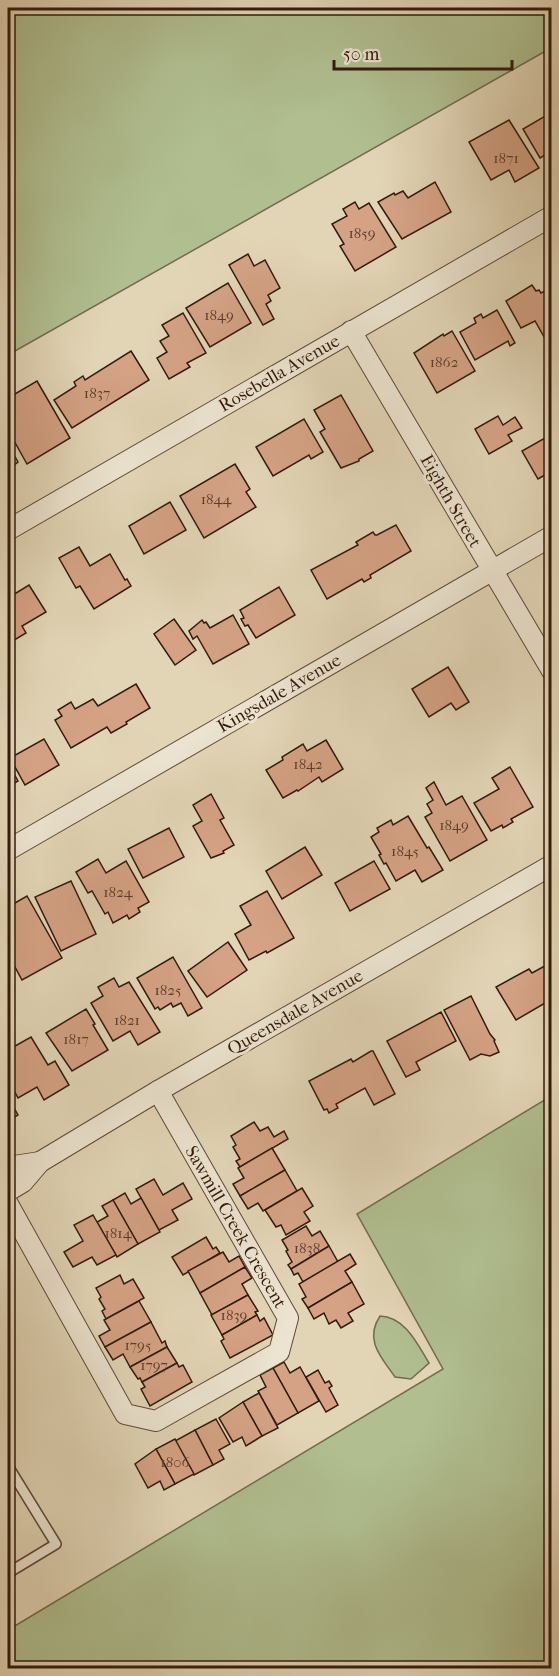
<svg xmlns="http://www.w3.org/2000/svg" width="559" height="1676" font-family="'IM FELL French Canon',serif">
	<rect width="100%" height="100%" fill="#e2d5b6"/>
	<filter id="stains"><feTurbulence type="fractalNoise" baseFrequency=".00333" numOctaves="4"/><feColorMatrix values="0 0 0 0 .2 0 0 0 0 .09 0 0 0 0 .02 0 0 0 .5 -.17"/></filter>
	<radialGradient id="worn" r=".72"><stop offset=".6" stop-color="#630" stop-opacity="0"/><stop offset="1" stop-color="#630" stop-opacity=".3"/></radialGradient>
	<g fill="#b0be90" stroke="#716c4e" stroke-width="1.5">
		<polygon points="8,8 551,8 551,48 8,355"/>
		<polygon points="551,1096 551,1668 8,1668 8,1630 443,1369 357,1214"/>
		<path d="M380 1316C405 1317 417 1343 429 1363L411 1379 395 1377C381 1357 364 1340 380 1316Z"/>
	</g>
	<g fill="#d5a285" stroke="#321a0c" stroke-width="1.5">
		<polygon points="552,112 552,157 550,158 547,154 540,158 523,129"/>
		<polygon points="509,120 539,168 515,182 509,170 491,180 469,142"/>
		<polygon points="435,182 451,212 402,239 378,202 394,193 395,195 403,191 408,198"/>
		<polygon points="355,202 359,209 369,203 396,247 355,271 340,246 344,244 332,224 347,216 343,209"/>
		<polygon points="248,254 254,266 265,260 280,288 268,295 271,301 266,304 274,319 263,325 229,265"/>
		<polygon points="552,282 552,340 547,342 535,321 521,328 506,301 532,285 536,291 539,290 541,293 547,290 545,286"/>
		<polygon points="228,283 251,323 210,347 186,308"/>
		<polygon points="497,310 515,343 510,346 508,341 475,360 460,332 476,323 474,318 481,314 483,318"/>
		<polygon points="183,313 206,353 187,363 190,367 169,379 157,358 167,352 160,341 169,336 162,325"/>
		<polygon points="452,331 475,371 437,393 414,353 443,334 444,336"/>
		<polygon points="131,351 149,380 72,428 54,400 76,386 74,382 83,376 85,380"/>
		<polygon points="37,381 70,438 27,464 8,430 8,398"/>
		<polygon points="341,395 373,451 359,459 359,461 341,468 320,432 325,429 314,410"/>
		<polygon points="498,416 503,425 515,417 522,428 508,435 512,441 489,454 475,429"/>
		<polygon points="304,419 323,452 311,459 309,455 273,476 256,447"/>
		<polygon points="552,434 552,471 538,479 522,451"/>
		<polygon points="8,444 18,462 8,470"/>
		<polygon points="235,464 250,489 246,492 256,507 204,538 180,496"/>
		<polygon points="170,502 186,530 144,554 129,526"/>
		<polygon points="396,525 411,551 370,575 371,578 364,582 362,579 327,599 311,570 358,545 356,542 373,532 375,535 377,535"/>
		<polygon points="79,547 90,566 110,554 125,580 127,579 131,586 94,609 80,586 76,588 59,558"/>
		<polygon points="29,585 46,612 22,626 26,633 11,642 8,637 8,598"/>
		<polygon points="279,587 295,615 256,638 248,625 245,626 241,619 244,618 240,610"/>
		<polygon points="233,615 249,644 213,664 197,636 193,639 189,631 202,620 204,623 206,622 210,628"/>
		<polygon points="174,619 196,650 175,665 154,634"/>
		<polygon points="448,667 469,702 456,710 451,703 429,717 412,689"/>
		<polygon points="136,684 150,708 126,722 127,724 111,733 107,727 71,748 55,720 62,716 58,710 71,702 75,709 93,699 98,706"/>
		<polygon points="44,739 59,765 25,785 10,758"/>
		<polygon points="326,740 343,769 322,782 319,777 298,791 297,790 283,798 266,770 283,760 282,757 303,744 307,751"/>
		<polygon points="8,763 18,781 8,787"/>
		<polygon points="510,767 533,807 511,819 513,822 503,828 502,825 491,831 474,803 499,789 492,778"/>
		<polygon points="434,782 446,805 462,796 487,840 450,861 425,817 432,813 427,804 433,800 426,788"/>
		<polygon points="211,794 224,818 220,820 234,845 223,851 224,853 211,858 193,826 202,821 193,805"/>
		<polygon points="408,816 427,848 429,847 443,870 422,882 415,870 396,881 386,863 384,864 379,855 381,854 371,837 379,832 377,828 391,820 393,825"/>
		<polygon points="169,828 184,857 143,878 128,849"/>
		<polygon points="305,847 322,875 282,899 266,871"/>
		<polygon points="98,859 106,873 126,861 149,902 138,908 140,912 129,919 127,915 113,923 108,912 105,914 92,891 88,893 76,872"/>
		<polygon points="374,861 390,889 350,911 335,883"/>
		<polygon points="71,881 96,934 61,951 35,897"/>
		<polygon points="267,891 294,938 267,953 266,951 249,960 235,934 251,925 240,906"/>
		<polygon points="27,896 62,958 22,980 8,954 8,907"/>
		<polygon points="228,942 247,970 207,997 188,971"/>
		<polygon points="173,957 202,1008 188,1016 181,1003 173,1007 171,1003 160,1010 158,1007 155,1009 137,978"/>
		<polygon points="552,962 552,999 516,1020 496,987 529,969 532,973"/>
		<polygon points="114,978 119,987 129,982 160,1032 138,1045 130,1031 113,1041 91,1003 103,996 98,987"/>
		<polygon points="471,996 490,1034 495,1040 494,1041 499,1052 490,1056 481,1054 470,1060 444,1010"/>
		<polygon points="86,1009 95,1024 93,1025 108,1050 72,1071 46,1033"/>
		<polygon points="441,1012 456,1041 416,1062 420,1070 406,1077 387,1041"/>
		<polygon points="31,1037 48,1065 55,1061 69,1085 44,1100 37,1087 18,1098 8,1079 8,1050"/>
		<polygon points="371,1051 373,1051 395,1094 374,1105 365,1088 336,1104 338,1108 329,1113 327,1109 324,1110 309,1081 351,1059 353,1062"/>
		<polygon points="8,1097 18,1115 8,1121"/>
		<polygon points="254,1122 260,1131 268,1127 274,1137 284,1131 288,1139 240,1167 236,1161 240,1159 233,1147 236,1145 231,1136"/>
		<polygon points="272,1148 285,1170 240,1196 233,1184 244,1178 238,1168"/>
		<polygon points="285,1170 297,1191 263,1211 258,1203 248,1209 240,1196"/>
		<polygon points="154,1179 163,1195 183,1183 192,1199 172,1210 178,1220 159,1230 136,1189"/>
		<polygon points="302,1188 313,1206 304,1212 310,1221 286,1235 281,1225 276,1227 265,1210"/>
		<polygon points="125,1193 131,1204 141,1198 160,1232 138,1244 113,1200"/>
		<polygon points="113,1200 138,1244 117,1257 97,1222 108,1216 102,1206"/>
		<polygon points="93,1215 116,1255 97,1265 92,1257 73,1267 64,1252 83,1241 74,1225"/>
		<polygon points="306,1226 312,1236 320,1231 329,1246 291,1269 288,1265 292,1262 286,1251 288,1250 282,1240"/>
		<polygon points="206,1237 213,1249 216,1247 220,1253 183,1275 172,1257"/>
		<polygon points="329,1246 338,1262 303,1282 298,1273 294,1275 291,1269"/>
		<polygon points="223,1252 229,1262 239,1256 245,1267 200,1293 188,1271"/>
		<polygon points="350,1254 356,1264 345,1271 352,1282 308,1308 302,1299 306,1297 299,1284"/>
		<polygon points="245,1267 252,1278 242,1284 248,1295 212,1315 200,1293"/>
		<polygon points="120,1275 124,1284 133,1279 144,1298 106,1319 102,1311 105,1309 99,1299 101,1297 96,1288"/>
		<polygon points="352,1282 364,1304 348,1313 353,1321 341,1328 336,1320 329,1324 324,1313 314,1319 308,1308"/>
		<polygon points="248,1295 258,1311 255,1312 257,1315 222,1335 211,1315"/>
		<polygon points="139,1301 151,1322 105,1347 99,1336 110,1330 104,1320"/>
		<polygon points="257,1315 260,1321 264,1318 273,1335 230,1358 221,1341 224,1339 222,1335"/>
		<polygon points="151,1322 162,1343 165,1341 167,1347 130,1367 123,1354 113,1360 105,1347"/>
		<polygon points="167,1347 177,1363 142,1382 140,1378 138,1379 130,1367"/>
		<polygon points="284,1362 290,1373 300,1367 319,1401 298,1413 273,1368"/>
		<polygon points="177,1363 179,1367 183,1365 192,1382 150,1406 141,1389 145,1387 142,1382"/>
		<polygon points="273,1368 298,1413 277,1425 258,1391 266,1387 260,1375"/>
		<polygon points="318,1370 325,1383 329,1381 332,1386 329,1388 338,1405 326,1412 306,1377"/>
		<polygon points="259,1393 278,1428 262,1436 243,1402"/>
		<polygon points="243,1402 262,1436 246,1446 242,1437 233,1442 219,1418"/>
		<polygon points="216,1419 230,1444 219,1450 224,1459 213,1465 195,1430"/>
		<polygon points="195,1430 213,1465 194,1475 175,1441"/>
		<polygon points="175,1439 194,1474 175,1484 156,1449"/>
		<polygon points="156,1449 175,1484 164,1490 160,1481 148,1488 135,1464"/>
	</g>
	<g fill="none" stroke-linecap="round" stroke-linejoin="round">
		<g stroke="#5e4936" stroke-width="12">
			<polyline id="lane" points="8,1466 56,1544 8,1573"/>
		</g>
		<g stroke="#5e4936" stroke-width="22">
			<g id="street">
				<polyline points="351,331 552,671"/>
				<polyline points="8,530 552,216"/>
				<polyline points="8,850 552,536"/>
				<polyline points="8,1170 14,1166 40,1162"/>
				<polyline points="8,1191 23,1182 40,1162 158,1091 552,865"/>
				<polyline points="8,1204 125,1414 156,1421 279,1352 288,1318 158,1091"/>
			</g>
		</g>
		<use href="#lane" stroke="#ece4d0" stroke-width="9"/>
		<use href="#street" stroke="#ece4d0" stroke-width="20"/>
	</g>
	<g text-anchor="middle" stroke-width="6" stroke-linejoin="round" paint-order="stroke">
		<g font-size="15" fill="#5b3c2a">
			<text x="506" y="163">1871</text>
			<text x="362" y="238">1859</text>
			<text x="219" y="320">1849</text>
			<text x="444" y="367">1862</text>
			<text x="97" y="398">1837</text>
			<text x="216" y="504">1844</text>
			<text x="308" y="769">1842</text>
			<text x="454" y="830">1849</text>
			<text x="405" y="856">1845</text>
			<text x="118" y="897">1824</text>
			<text x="168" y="995">1825</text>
			<text x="127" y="1025">1821</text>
			<text x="76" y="1044">1817</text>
			<text x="118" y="1238">1814</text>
			<text x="307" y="1253">1838</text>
			<text x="234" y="1320">1839</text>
			<text x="138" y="1350">1795</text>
			<text x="154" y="1370">1797</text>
			<text x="175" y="1467">1806</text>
		</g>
		<g font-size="18" fill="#321a0c" stroke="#ece4d0">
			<text transform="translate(279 373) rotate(-30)" y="6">Rosebella Avenue</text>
			<text transform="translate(451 501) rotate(60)" y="6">Eighth Street</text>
			<text transform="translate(279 693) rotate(-30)" y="6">Kingsdale Avenue</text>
			<text transform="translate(295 1012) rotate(-30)" y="6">Queensdale Avenue</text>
			<text transform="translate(236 1227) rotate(60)" y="6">Sawmill Creek Crescent</text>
		</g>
	</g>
	<rect width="559" height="1676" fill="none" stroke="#e2d5b6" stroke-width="30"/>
	<rect x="9" y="9" width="541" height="1658" fill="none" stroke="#321a0c" stroke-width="3"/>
	<rect x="15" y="15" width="529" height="1646" fill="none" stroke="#321a0c" stroke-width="1.5"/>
	<path d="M334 60v9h178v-9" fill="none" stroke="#321a0c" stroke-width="3"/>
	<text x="343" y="60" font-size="18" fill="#321a0c" stroke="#ece4d0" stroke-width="4.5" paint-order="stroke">50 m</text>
	<rect width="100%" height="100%" filter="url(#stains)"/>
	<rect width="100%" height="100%" fill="url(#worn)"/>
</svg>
